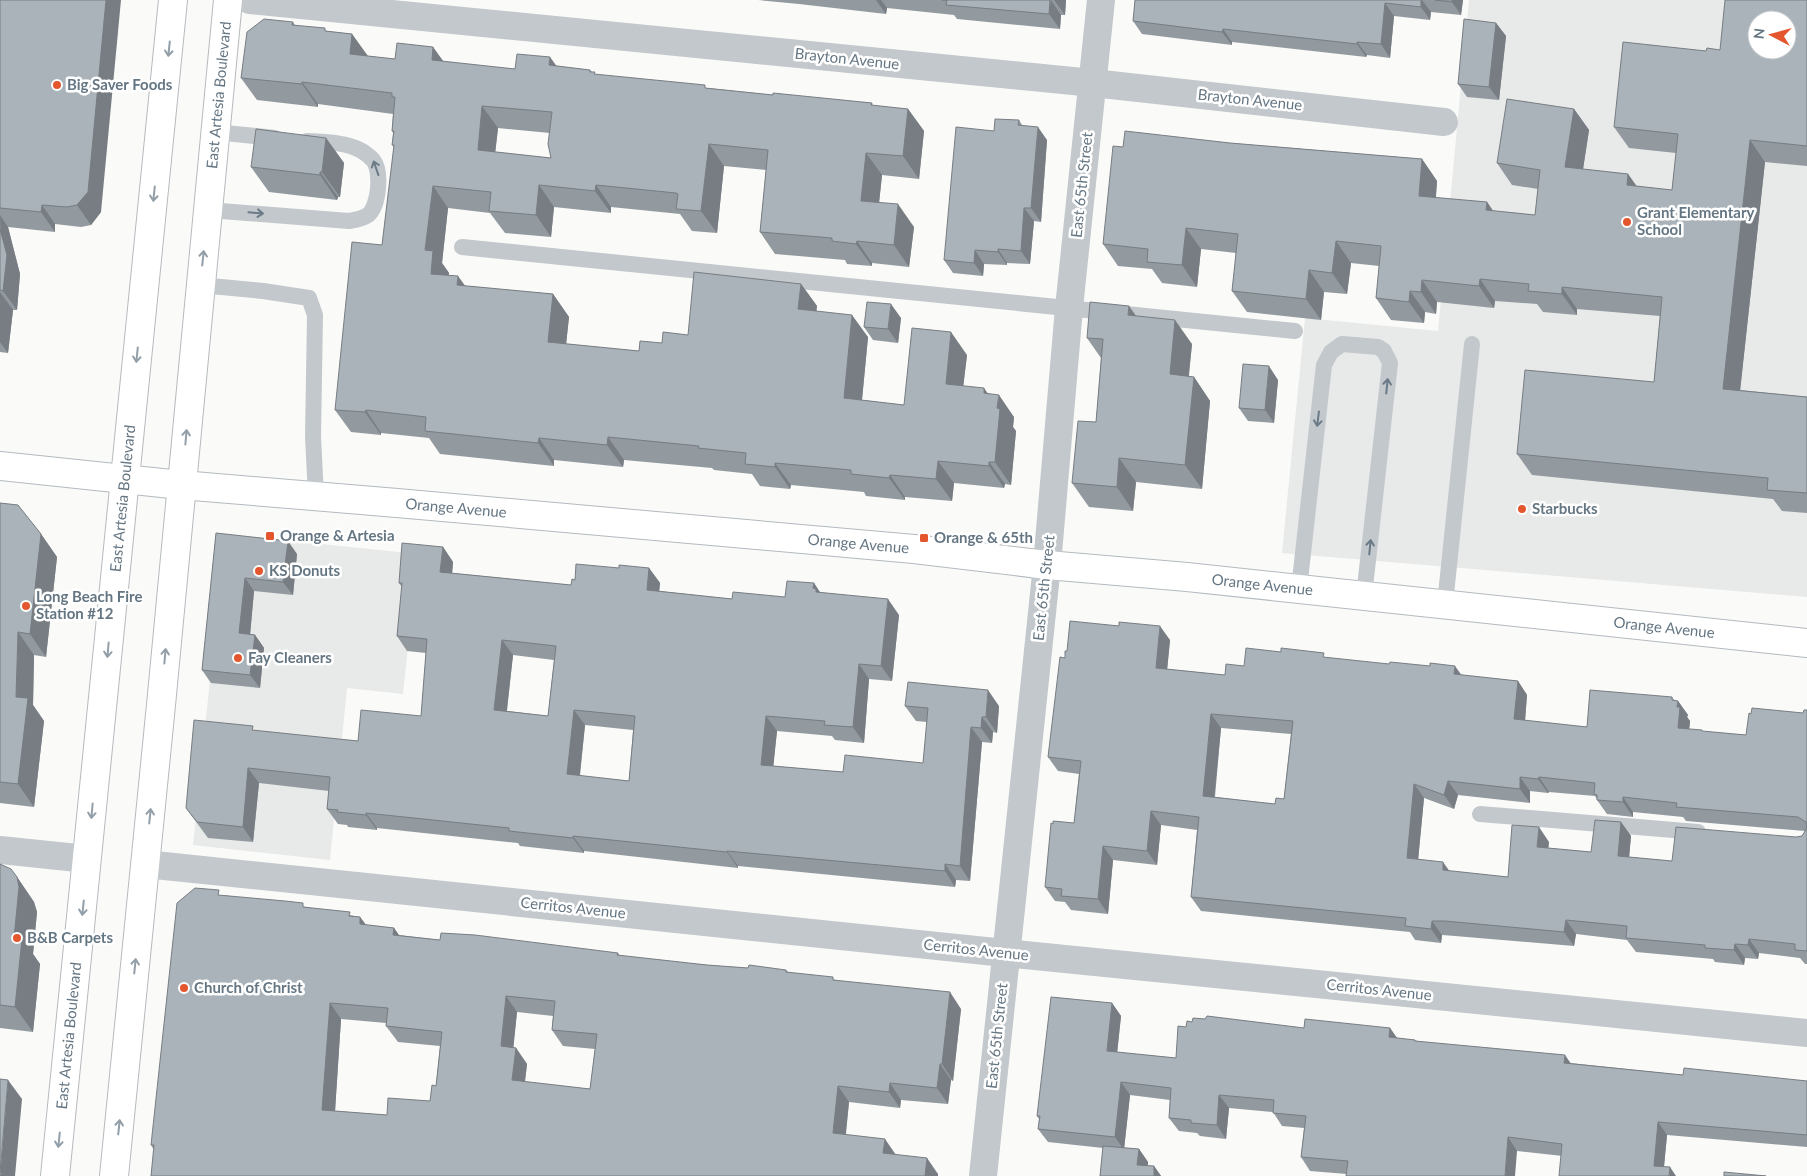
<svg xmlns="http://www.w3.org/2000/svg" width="1807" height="1176" font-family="Lato,sans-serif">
	<rect width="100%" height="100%" fill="#fafaf8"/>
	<g fill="#e8e9e9" fill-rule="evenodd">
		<path d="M1469 0H1807V597L1282 553 1305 318 1438 331ZM1757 20H1787V50H1757Z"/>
		<polygon points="225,534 418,554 403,694 347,688 330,860 193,845"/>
	</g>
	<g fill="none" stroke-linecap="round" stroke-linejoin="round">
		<g stroke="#b3babf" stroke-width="30">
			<g id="secondary">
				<path id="s1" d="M0 466 181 485 397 503 914 549 1047 565 1187 577 1807 643"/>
			</g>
		</g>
		<g stroke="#b5babe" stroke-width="30">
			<g id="primary">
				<path id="s2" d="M55 1176 173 0"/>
				<path id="s3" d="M114 1176 161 705 228 0"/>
			</g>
		</g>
		<g stroke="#c3c8cc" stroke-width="16">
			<polyline points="215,132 275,138"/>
			<path d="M208 210 349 221C356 220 362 219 368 215 379 206 382 171 373 160 370 157 364 152 360 150 345 142 325 142 307 141"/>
			<polyline points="462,247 1295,331"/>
			<polyline points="200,285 263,291 309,298 315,315 313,437 316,496"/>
			<polyline points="1299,589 1324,365 1331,352 1342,344 1378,347 1384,351 1390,363 1364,596"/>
			<polyline points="1445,604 1472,344"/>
			<polyline points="1480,814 1698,832"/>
		</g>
		<g stroke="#c3c8cc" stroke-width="28">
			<polyline points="250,0 1093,83 1444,122"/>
			<polyline points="0,850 87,859"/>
			<polyline points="145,864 1005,953 1807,1033"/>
			<polyline points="983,1176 1047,565 1069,308 1101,0"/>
		</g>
		<use href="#secondary" stroke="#fff" stroke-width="28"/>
		<use href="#primary" stroke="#fff" stroke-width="28"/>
	</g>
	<g fill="#929a9f" fill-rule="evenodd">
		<polygon points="0,0 101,212 91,225 81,227 55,224 55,232 8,227 20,274 17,310 13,310 8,353 0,352"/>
		<polygon points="758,0 1066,0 1065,15 1061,15 1060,29 957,19 954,15 887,8 886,14 799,4"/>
		<polygon points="1135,0 1463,0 1461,15 1431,12 1430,20 1394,16 1390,58 1367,55 1366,57 1232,42 1232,45 1142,34 1133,21"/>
		<polygon points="1807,0 1807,166 1765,162 1740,390 1807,397 1807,513 1782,511 1773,499 1532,475 1517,454 1654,382 1660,316 1577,309 1577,315 1543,312 1537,304 1495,301 1494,308 1437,302 1436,314 1425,312 1424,323 1391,320 1376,298 1379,266 1351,263 1347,294 1324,292 1321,320 1247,312 1232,291 1236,253 1201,249 1197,287 1162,283 1152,269 1118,266 1103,244 1123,147 1230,143 1422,159 1437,181 1436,198 1487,202 1493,211 1535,215 1538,189 1512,185 1497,163 1574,109 1589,130 1583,169 1628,174 1636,186 1672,190 1676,153 1629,148 1614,127 1706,51 1720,50"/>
		<path d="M293 22 295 25 327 31 352 34 367 56 395 59 433 47 443 62 515 69 557 66 590 70 592 72 596 75 707 88 773 95 872 103 873 106 908 109 924 131 919 179 882 175 879 202 914 227 909 267 872 263V266L847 264 845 260 775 254 760 232 766 170 724 166 717 233 692 231 680 214 611 207V213L554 207 551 237 505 233 490 213 448 208 442 263 449 273 448 275 465 286 553 294 569 317 566 344 639 351 688 335 801 284 817 306 816 311 868 337 862 400 904 405 967 355 963 386 988 393 1014 417 1013 427 1016 431 1011 485 1005 484 1004 488 954 483 952 501 905 497V500L866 496 864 492 791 485 790 489 760 486 752 474 714 470 712 468 624 460 623 467 554 460V466L440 454 429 438 381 433V435L351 432 335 410 382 245 394 147 392 145 393 133 392 131 393 114 318 104V107L257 100 241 78ZM498 128 550 133 551 158 495 152Z"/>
		<polygon points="1496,23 1506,36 1499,100 1467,97 1458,84"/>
		<polygon points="1019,120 1022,125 1047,140 1041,222 1034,221 1030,264 1007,263 1007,265 984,264 983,276 953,273 944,260 994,131"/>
		<polygon points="326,138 344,163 340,197 338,197 337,200 269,192 251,167"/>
		<polygon points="1136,316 1192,344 1189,376 1194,377 1210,401 1202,489 1136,482 1133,511 1089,507 1072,483 1096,422 1101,358 1087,338"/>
		<polygon points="901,318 898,343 873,340 864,327"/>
		<polygon points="1278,380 1274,423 1248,421 1239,408"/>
		<polygon points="0,503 41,534 57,557 46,657 34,655 33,705 44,721 34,807 0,803"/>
		<polygon points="216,533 297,554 293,595 254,591 250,634 255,635 264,648 260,688 211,683 202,670"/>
		<path d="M443 547 453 562 452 573 571 585 575 580 619 568H649L660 583 659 591 732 599 785 597 814 583 820 592 899 615 892 681 869 679 864 743 835 740 832 736 777 731 773 766 843 772 923 763 927 722 916 721 905 706H999L997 733 993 732 992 743 982 742 970 881 956 880 955 887 738 866V868L584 851V853L520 846 518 843 377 828V830L348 827 347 825 338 824 327 809 329 791 259 783 253 842 208 838 186 808 256 731 358 741 421 716 426 653 407 651 397 636 402 587 399 583ZM513 655 554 660 548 716 507 711ZM585 725 633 730 629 781 580 776Z"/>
		<path d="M1119 626 1170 640 1167 669 1225 675 1244 666 1327 658 1461 675 1518 681 1527 695 1525 721 1587 727 1674 701H1678L1688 715 1687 717 1690 721 1689 729 1703 732 1746 735 1803 713 1807 710V964H1805L1800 958 1759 953 1758 959 1745 958 1744 965 1715 962 1713 959 1636 952 1627 940 1576 934 1574 946 1455 936 1442 935 1441 943 1415 940 1410 932 1201 911 1191 897 1197 830 1161 825 1157 865 1113 860 1108 914 1071 910 1065 902 1055 901 1045 887 1074 823 1079 774 1058 771 1048 757 1065 658 1067 651ZM1221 728 1291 734 1284 799 1275 804 1215 797ZM1530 791 1548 793 1549 792 1595 796 1597 799V800L1607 814 1633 817V812L1683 817 1686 821 1805 831 1802 836 1672 861 1629 857 1631 836 1621 822 1591 852 1548 848 1549 842 1508 877 1450 871 1418 859 1424 798 1454 809 1458 795 1530 803Z"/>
		<polygon points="0,864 17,877 34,902 37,912 33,954 40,964 33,1032 0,1028"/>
		<path d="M223 895 306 907 360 917 366 925 394 928 399 935 440 940 618 953 620 956 707 965 748 968 786 970 788 972 836 980 961 1009 953 1081 951 1080 948 1104 901 1100 900 1108 849 1102 846 1134 895 1154 938 1174V1176H151L154 1150 151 1145ZM517 1012 553 1016 552 1030 563 1046 595 1049 590 1089 525 1082 527 1064 516 1048 513 1047ZM341 1019 386 1023V1026L398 1042 440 1046 436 1086 430 1101 387 1115 335 1111Z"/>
		<polygon points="1112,1003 1121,1016 1117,1052 1176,1058 1304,1028 1390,1028 1397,1038 1570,1063 1683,1075 1807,1081 1807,1147 1667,1135 1664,1167 1517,1151 1347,1174 1310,1171 1301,1157 1304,1128 1282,1126 1273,1112 1229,1108 1226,1139 1200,1136 1197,1133 1179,1131 1169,1118 1170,1100 1130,1095 1124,1148 1139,1149 1148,1162 1148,1166 1154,1166 1161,1176 1100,1176 1103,1148 1048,1142 1038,1129 1039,1119 1037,1116"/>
	</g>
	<g fill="#777d82">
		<polygon points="106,0 121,0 101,212 91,225 77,205"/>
		<polygon points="876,0 881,0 887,8 886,14"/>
		<polygon points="1051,0 1061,15 1060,29 1049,14"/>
		<polygon points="1054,0 1066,0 1065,15"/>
		<polygon points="1421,0 1422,0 1431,12 1430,20 1421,7"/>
		<polygon points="1452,0 1463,0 1461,15 1452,2"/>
		<polygon points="1385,3 1394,16 1390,58 1381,44"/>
		<polygon points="1496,23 1506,36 1499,100 1489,87"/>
		<polygon points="1223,29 1232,42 1232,45 1222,32"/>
		<polygon points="352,34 368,56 350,54"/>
		<polygon points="1357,42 1367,55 1366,57 1357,44"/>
		<polygon points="433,47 449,69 432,60"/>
		<polygon points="550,57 566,79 549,65"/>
		<polygon points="302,82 318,104 318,107 302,84"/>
		<polygon points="482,106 498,128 493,173 478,150"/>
		<polygon points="908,109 924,131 919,179 903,156"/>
		<polygon points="1574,109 1589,130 1580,189 1565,167"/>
		<polygon points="1038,127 1047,140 1041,222 1031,208"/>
		<polygon points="326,138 344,163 340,197 322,172"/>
		<polygon points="1750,140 1765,162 1738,410 1723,389"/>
		<polygon points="709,144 724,166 717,233 701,211"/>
		<polygon points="866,153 882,175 877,223 861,201"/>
		<polygon points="1422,159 1437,181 1434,217 1419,196"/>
		<polygon points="320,172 338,197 337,200 320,175"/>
		<polygon points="1628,174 1643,195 1627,185"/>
		<polygon points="539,185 554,207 551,237 536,215"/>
		<polygon points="596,185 611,207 611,213 595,191"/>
		<polygon points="433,186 448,208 442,263 449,273 446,296 431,274 425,250"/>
		<polygon points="1487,202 1502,224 1486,210"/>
		<polygon points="898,204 914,227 909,267 894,245"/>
		<polygon points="42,205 55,224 55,232 41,212"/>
		<polygon points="1024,208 1034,221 1030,264 1021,251"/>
		<polygon points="0,215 8,227 20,274 17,310 3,291"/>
		<polygon points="1186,228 1201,249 1197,287 1182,265"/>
		<polygon points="857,241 872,263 872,266 856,244"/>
		<polygon points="1336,241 1351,263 1347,294 1332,273"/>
		<polygon points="998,249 1007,263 1007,265 998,252"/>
		<polygon points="975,250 984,264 983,276 974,263"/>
		<polygon points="1309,270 1324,292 1321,320 1306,299"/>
		<polygon points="458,276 474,298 457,285"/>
		<polygon points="1480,279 1495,301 1494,308 1479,286"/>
		<polygon points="1422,280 1437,302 1436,314 1421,292"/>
		<polygon points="801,284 817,306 814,332 798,309"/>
		<polygon points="1562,287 1577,309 1577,315 1562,294"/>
		<polygon points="1410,291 1425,312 1424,323 1409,302"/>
		<polygon points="0,292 13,310 8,353 0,342"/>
		<polygon points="553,294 569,317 564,364 548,342"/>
		<polygon points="891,304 901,318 898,343 888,329"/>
		<polygon points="1129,306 1146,330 1128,315"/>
		<polygon points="852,315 868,337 860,420 844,398"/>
		<polygon points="1175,320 1192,344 1186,398 1170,374"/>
		<polygon points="951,332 967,355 961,406 946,384"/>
		<polygon points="1269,366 1278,380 1274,423 1265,410"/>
		<polygon points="1194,377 1210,401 1202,489 1185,465"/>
		<polygon points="984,388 997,407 999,395 1014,417 1013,427 1016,431 1011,485 995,462 984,393"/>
		<polygon points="366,410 381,433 381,435 365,412"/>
		<polygon points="608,437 624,460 623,467 607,445"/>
		<polygon points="539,438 554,460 554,466 538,443"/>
		<polygon points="1119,458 1136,482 1133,511 1117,487"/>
		<polygon points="938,461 954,483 952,501 936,479"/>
		<polygon points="989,462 1005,484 1004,488 989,466"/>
		<polygon points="775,463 791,485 790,489 775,467"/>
		<polygon points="890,475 905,497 905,500 889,478"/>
		<polygon points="41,534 57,557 46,657 30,634"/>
		<polygon points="288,541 297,554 293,595 283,582"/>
		<polygon points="443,547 453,562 451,588 440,572"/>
		<polygon points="649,568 660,583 658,605 647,590"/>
		<polygon points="245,578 254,591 249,647 239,633"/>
		<polygon points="814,583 824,599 827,607 813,588"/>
		<polygon points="888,599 899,615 892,681 881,666"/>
		<polygon points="1160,626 1170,640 1166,682 1156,668"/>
		<polygon points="18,632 34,655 33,705 44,721 34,807 18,784 16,697"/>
		<polygon points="255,635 264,648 260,688 250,675"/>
		<polygon points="502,640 513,655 505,725 494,710"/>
		<polygon points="859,664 869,679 864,743 853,727"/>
		<polygon points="1455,666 1465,680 1454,674"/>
		<polygon points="1518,681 1527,695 1524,733 1514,719"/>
		<polygon points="988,690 999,706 997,733 986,717"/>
		<polygon points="1672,697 1677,705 1678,701 1688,715 1687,717 1690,721 1688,742 1678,728"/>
		<polygon points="574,710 585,725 578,790 567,774"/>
		<polygon points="1211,714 1221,728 1213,810 1203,796"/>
		<polygon points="766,716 777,731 772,780 761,765"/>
		<polygon points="982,717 993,732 992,743 981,728"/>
		<polygon points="971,727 982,742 970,881 960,866"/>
		<polygon points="248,768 259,783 253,842 243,827"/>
		<polygon points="1520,777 1530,791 1530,803 1520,789"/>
		<polygon points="1539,777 1549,792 1548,793 1538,779"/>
		<polygon points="1448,781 1458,795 1454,809 1444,795"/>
		<polygon points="1414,784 1424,798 1417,872 1407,858"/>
		<polygon points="1623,797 1633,812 1633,817 1623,802"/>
		<polygon points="1151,811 1161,825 1157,865 1147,851"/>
		<polygon points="366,813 377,828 377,830 366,815"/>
		<polygon points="1621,822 1631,836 1628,870 1618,856"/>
		<polygon points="1539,827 1549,842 1547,861 1537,847"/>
		<polygon points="573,836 584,851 584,853 573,838"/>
		<polygon points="1103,846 1113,860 1108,914 1098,899"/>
		<polygon points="727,851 738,866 738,868 727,852"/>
		<polygon points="1443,862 1453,876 1443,870"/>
		<polygon points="945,864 956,880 955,887 945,871"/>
		<polygon points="17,877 34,902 37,912 33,954 40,964 33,1032 15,1007 14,938"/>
		<polygon points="360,917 372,933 360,924"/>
		<polygon points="1566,920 1576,934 1574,946 1564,932"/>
		<polygon points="1432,921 1442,935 1441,943 1431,929"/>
		<polygon points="394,928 405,944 393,935"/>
		<polygon points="1749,939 1759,953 1758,959 1748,945"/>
		<polygon points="1735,944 1745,958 1744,965 1734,950"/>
		<polygon points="950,992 961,1009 953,1081 942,1064"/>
		<polygon points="506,996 517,1012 512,1062 501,1046"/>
		<polygon points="330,1003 341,1019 334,1127 322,1110"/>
		<polygon points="1112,1003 1121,1016 1116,1064 1107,1051"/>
		<polygon points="1390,1028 1399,1041 1389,1037"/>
		<polygon points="516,1048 527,1064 523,1096 512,1080"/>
		<polygon points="1565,1055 1574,1068 1564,1063"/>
		<polygon points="940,1064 951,1080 948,1104 937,1088"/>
		<polygon points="8,1080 22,1099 15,1176 0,1176"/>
		<polygon points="1121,1082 1130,1095 1124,1150 1115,1137"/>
		<polygon points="890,1083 901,1100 900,1108 889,1092"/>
		<polygon points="838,1086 849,1102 844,1149 833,1133"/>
		<polygon points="1219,1095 1229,1108 1226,1139 1217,1125"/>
		<polygon points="1658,1122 1667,1135 1663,1176 1654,1166"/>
		<polygon points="1508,1137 1517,1151 1515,1176 1505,1176"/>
		<polygon points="885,1139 896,1155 883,1153"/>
		<polygon points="1139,1149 1148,1162 1147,1176 1137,1165"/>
		<polygon points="927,1158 938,1174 938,1176 925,1176"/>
		<polygon points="1154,1166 1161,1176 1154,1176"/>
		<polygon points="1670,1167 1676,1176 1669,1176"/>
	</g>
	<g fill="#aab3b9" stroke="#777d82" fill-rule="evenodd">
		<polygon points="0,0 106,0 88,192 77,205 67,207 42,205 41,212 0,208"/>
		<polygon points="942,0 1050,0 1049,14 946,5 947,0"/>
		<polygon points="1135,0 1421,0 1421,7 1385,3 1381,44 1357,42 1357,44 1223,29 1222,32 1133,21"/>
		<polygon points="1435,0 1452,0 1452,2"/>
		<path d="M1725 0H1807V146L1750 140 1723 389 1807 397V493L1767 490 1768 478 1517 454 1525 370 1654 382 1662 297 1562 287V294L1528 291 1529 284 1480 279 1479 286 1422 280 1421 292 1410 291 1409 302 1376 298 1381 246 1336 241 1332 273 1309 270 1306 299 1232 291 1238 234 1186 228 1182 265 1147 262 1148 249 1103 244 1113 146 1123 147 1125 131 1230 143 1422 159 1419 196 1487 202 1486 210 1535 215 1540 170 1497 163 1507 99 1574 109 1565 167 1628 174 1627 185 1672 190 1678 134 1614 127 1623 42 1706 51 1707 48 1720 50ZM1757 20H1787V50H1757Z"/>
		<path d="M264 19 293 22 292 25 325 28V31L352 34 350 54 395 59 397 43 433 47 432 60 515 69 517 54 550 57 549 65 590 70V72H595L594 74 705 85V88L773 95V93L872 103 871 105 908 109 903 156 866 153 861 201 898 204 894 245 857 241 856 244 832 241V238L760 232 768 150 709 144 701 211 676 209 678 194 676 193 596 185 595 191 539 185 536 215 489 211 491 192 433 186 425 250 433 251 431 274 458 276 457 285 553 294 548 342 639 351 640 341 662 343 663 332 688 335 694 272 801 284 798 309 852 315 844 398 904 405 912 328 951 332 946 384 984 388V393L999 395 997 408 1000 409 995 462H989V466L938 461 936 479 890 475 889 478 851 474V470L775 463V467L745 464 746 453 698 448 699 446 608 437 607 445 539 438 538 443 425 431 426 417 366 410 365 412 335 410 352 242 382 245 394 145H392L394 131H392L395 97H392V93L302 82V84L241 78 247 32ZM482 106 552 112 548 144 551 158 478 150Z"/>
		<polygon points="1464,19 1496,23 1489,87 1458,84"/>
		<polygon points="995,119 1019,120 1018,125 1038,127 1031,208 1024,208 1021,251 998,249 998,252 975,250 974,263 944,260 956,127 994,131"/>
		<polygon points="256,129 326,138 322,172 320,172 320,175 251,167"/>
		<polygon points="0,229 7,255 3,291 0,290"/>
		<polygon points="867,302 891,304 888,329 864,327"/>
		<polygon points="1090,302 1129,306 1128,315 1175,320 1170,374 1194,377 1185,465 1119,458 1117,487 1072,483 1078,421 1096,422 1103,339 1087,338"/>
		<polygon points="1243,364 1269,366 1265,410 1239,408"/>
		<polygon points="0,503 18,505 41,534 30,634 18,632 16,697 28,698 18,784 0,782"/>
		<polygon points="216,533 288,541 283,582 245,578 239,633 255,635 250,675 202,670"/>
		<path d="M402 543 443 547 440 572 571 585 572 579 575 580 576 564 619 568V565L649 568 647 590 732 599 733 592 785 597 787 581 814 583 813 588 816 589V592L888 599 881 666 859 664 853 727 824 725 825 721 766 716 761 765 843 772 845 755 923 763 928 708 905 706 908 682 988 690 986 717H982L981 728 971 727 960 866 945 864V871L727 851V852L573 836V838L509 831V828L366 813V815L337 812 338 810 327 809 330 777 248 768 243 827 197 822 186 808 194 720 253 726 252 730 358 741 361 710 421 716 427 639 397 636 402 583H399ZM502 640 556 646 548 716 494 710ZM574 710 635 716 629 781 567 774Z"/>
		<path d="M1070 621 1119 626V622L1160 626 1156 668 1225 675 1226 664 1244 666 1246 648 1281 652V648L1324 653 1323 657 1389 664 1390 662 1430 666V663L1455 666 1454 674 1518 681 1514 719 1587 727 1590 690 1672 697V700L1678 701 1677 707H1680L1678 728 1702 730V731L1746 735 1749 713 1751 714 1752 708 1803 713 1804 710H1807V951L1795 950V944L1749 939 1748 945 1735 944 1734 950 1705 948V945L1626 938 1627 926 1566 920 1564 932 1445 921H1432L1431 929 1405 926 1406 918 1191 897 1199 817 1151 811 1147 851 1103 846 1098 899 1061 896 1062 889 1045 887 1051 823 1053 824V821L1074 823 1081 761 1048 757 1060 657 1065 658V651H1067ZM1211 714 1293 721 1284 799 1276 798 1275 804 1203 796ZM1520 777 1538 779 1539 777 1595 783 1594 794 1597 795V800L1623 802V797L1677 803 1676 807 1798 817 1806 822 1807 828 1802 836 1796 837 1676 827 1672 861 1618 856 1621 822 1595 820 1591 852 1537 847 1539 827 1512 825 1508 877 1443 870V862L1407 858 1414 784 1444 795 1448 781 1520 789Z"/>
		<polygon points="0,864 11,869 17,877 19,887 14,938 22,939 15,1007 0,1005"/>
		<path d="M195 888 219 890 218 895 285 901 303 903V907L350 912 349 916 360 917V924L394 928 393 935 440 940 441 933 475 935 618 953 617 955 707 965 748 968 749 965 786 970V972L833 977V980L950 992 942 1064H940L937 1088 890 1083 889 1092 838 1086 833 1133 885 1139 883 1153 927 1158 925 1176H151L154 1145H151L177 903ZM506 996 555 1001 552 1030 597 1034 590 1089 512 1080 516 1048 501 1046ZM330 1003 388 1008 386 1026 442 1032 436 1086 432 1085 430 1101 388 1098 387 1115 322 1110Z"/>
		<polygon points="1051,997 1112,1003 1107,1051 1176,1058 1178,1026 1186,1027 1187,1021 1192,1022 1193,1018 1205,1019 1207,1016 1304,1028 1305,1019 1390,1028 1389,1037 1415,1040 1415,1041 1565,1055 1564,1063 1683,1075 1684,1068 1807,1081 1807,1135 1658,1122 1654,1166 1670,1167 1669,1176 1559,1176 1562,1144 1508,1137 1505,1176 1346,1176 1348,1161 1301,1157 1306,1116 1273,1113 1274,1100 1219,1095 1217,1125 1191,1123 1191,1120 1169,1118 1171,1088 1121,1082 1115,1137 1038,1129 1040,1116 1037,1116"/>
		<polygon points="0,1079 8,1080 0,1173"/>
		<polygon points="1103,1146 1139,1149 1137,1165 1154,1166 1154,1176 1100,1176"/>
		<polygon points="1724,1172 1766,1176 1724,1176"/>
	</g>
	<defs><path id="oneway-shaft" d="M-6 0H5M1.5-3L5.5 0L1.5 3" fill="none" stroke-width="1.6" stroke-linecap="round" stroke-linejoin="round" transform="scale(1.25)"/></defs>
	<g stroke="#939fa8">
		<use href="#oneway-shaft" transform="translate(169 49) rotate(96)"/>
		<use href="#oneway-shaft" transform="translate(154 194) rotate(96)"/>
		<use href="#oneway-shaft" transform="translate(203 258) rotate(-84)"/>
		<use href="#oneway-shaft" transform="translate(137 355) rotate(96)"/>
		<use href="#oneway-shaft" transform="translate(186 437) rotate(-85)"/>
		<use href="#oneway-shaft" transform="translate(108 650) rotate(95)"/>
		<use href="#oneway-shaft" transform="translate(165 656) rotate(-85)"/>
		<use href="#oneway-shaft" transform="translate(92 811) rotate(95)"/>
		<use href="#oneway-shaft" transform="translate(150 816) rotate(-84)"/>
		<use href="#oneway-shaft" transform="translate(83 908) rotate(96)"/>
		<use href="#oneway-shaft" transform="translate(135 966) rotate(-84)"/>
		<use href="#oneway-shaft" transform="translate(119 1127) rotate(-84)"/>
		<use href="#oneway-shaft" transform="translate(59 1140) rotate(96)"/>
	</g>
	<g stroke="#6a7a87">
		<use href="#oneway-shaft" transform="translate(376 168) rotate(-109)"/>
		<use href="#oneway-shaft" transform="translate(256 213) rotate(5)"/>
		<use href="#oneway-shaft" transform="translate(1387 386) rotate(-84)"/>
		<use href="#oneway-shaft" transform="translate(1318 419) rotate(97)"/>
		<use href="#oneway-shaft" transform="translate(1370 547) rotate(-84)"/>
	</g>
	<g fill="#e4572e" stroke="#fff" stroke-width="2">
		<circle cx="57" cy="85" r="5"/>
		<circle cx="1627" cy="222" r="5"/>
		<circle cx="1522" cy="509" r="5"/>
		<rect x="265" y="531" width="10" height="10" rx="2.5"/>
		<rect x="919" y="533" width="10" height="10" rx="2.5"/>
		<circle cx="259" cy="571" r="5"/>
		<circle cx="26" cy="606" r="5"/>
		<circle cx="238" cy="658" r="5"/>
		<circle cx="17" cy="938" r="5"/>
		<circle cx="184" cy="988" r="5"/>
	</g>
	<g text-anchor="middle" stroke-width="5" stroke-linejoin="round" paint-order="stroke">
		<g font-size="15" fill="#657683" stroke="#fff">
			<text transform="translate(847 59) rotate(6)" y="5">Brayton Avenue</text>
			<text dy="5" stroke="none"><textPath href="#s3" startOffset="1086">East Artesia Boulevard</textPath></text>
			<text transform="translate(1250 100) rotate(6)" y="5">Brayton Avenue</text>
			<text transform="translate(1082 185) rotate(-84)" y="5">East 65th Street</text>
			<text dy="5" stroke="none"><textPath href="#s2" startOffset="681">East Artesia Boulevard</textPath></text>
			<text dy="5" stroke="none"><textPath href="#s1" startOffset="458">Orange Avenue</textPath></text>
			<text dy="5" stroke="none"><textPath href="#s1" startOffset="862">Orange Avenue</textPath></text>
			<text dy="5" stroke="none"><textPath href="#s1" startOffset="1268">Orange Avenue</textPath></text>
			<text transform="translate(1044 588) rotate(-84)" y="5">East 65th Street</text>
			<text dy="5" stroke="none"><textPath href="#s1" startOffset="1672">Orange Avenue</textPath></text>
			<text transform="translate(573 908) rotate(6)" y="5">Cerritos Avenue</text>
			<text transform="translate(976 950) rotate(6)" y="5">Cerritos Avenue</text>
			<text transform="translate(1379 990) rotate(6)" y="5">Cerritos Avenue</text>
			<text dy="5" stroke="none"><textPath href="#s2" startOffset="141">East Artesia Boulevard</textPath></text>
			<text transform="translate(997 1036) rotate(-84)" y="5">East 65th Street</text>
		</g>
		<g font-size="15" font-weight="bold" fill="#657683" stroke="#fff" text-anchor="start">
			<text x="67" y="90">Big Saver Foods</text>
			<text x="1637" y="218">Grant Elementary<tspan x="1637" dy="17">School</tspan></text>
			<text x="1532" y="514">Starbucks</text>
			<text x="280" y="541">Orange &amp; Artesia</text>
			<text x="934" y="543">Orange &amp; 65th</text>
			<text x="269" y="576">KS Donuts</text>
			<text x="36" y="602">Long Beach Fire<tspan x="36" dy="17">Station #12</tspan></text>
			<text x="248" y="663">Fay Cleaners</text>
			<text x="27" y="943">B&amp;B Carpets</text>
			<text x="194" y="993">Church of Christ</text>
		</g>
	</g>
	<g transform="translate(1772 35) rotate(276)"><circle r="24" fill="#ffffff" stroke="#c1c8cd"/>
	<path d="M0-4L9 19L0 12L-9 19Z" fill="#e4572e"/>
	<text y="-8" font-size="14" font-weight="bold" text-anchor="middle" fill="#657683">N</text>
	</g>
</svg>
